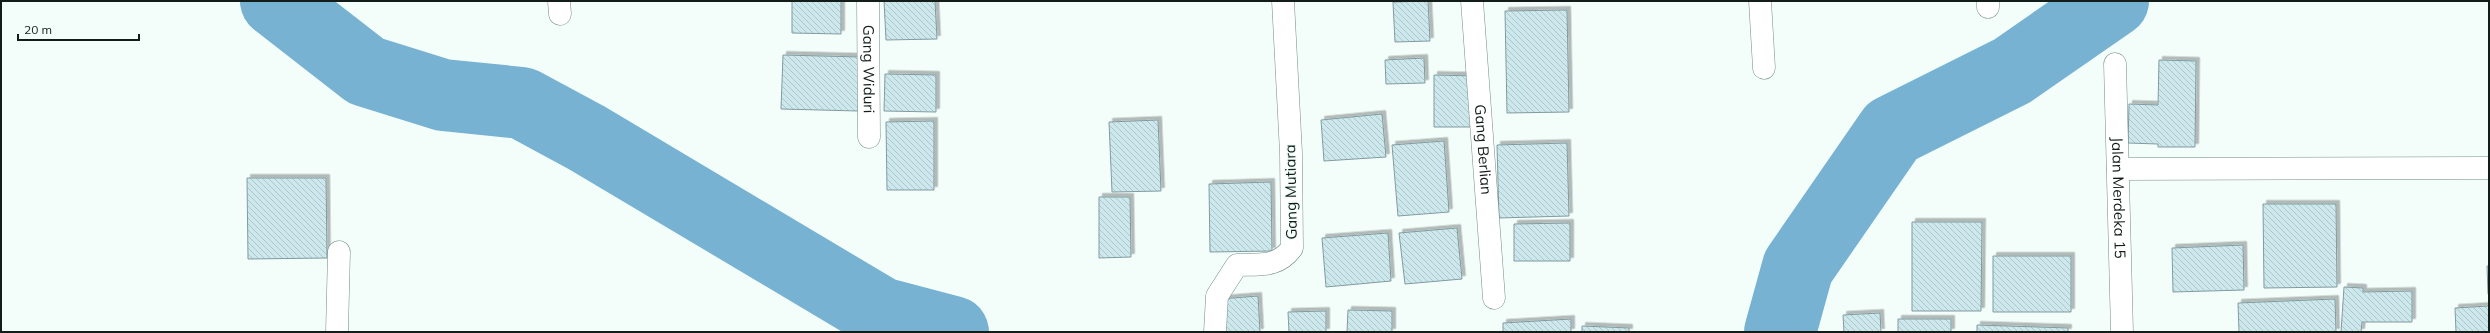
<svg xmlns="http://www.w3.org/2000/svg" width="2490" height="333" font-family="Mulish,sans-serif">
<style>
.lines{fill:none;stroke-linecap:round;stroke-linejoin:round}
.river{stroke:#77b2d2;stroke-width:72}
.building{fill:url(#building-back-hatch);stroke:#819b9f;filter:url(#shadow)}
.minor-casing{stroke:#738c86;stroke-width:23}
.minor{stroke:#fff;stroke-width:22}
.labels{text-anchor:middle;stroke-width:3;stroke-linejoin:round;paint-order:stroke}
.street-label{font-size:15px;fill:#121c19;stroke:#f3fefb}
</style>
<defs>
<pattern id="building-back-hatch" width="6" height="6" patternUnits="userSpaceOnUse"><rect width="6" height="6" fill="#cce8ec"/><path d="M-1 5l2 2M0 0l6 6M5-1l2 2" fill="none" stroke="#aec6ca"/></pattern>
<filter id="shadow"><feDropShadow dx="3.5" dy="-3.5" stdDeviation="0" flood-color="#0004"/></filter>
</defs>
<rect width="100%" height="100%" fill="#f3fefb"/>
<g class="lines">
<path class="river" d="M 276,1 L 366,71 L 443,95 L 522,103 L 587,138 L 881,313 L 953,332
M 1780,332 L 1798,267 L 1892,131 L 2012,71 L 2113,1"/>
</g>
<path class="building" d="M 792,1 L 841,1 L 841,34 L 792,33 Z
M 884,1 L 935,1 L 937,39 L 886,40 Z
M 1428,1 L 1430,41 L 1395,42 L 1393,2 Z
M 1567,10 L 1569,112 L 1507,113 L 1505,11 Z
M 783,55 L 860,57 L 858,111 L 781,109 Z
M 1424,58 L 1425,83 L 1386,84 L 1385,60 Z
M 2159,60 L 2196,61 L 2195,147 L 2158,147 L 2158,144 L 2128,143 L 2129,104 L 2158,105 Z
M 885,74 L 936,75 L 936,112 L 884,111 Z
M 1434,75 L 1475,76 L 1475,127 L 1434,127 Z
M 1382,114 L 1386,157 L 1324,161 L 1321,120 Z
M 1158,120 L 1161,191 L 1112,192 L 1109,122 Z
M 934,121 L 934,190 L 887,190 L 886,122 Z
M 1444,141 L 1449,212 L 1398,216 L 1392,145 Z
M 1567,143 L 1569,216 L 1499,218 L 1497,145 Z
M 247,178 L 326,178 L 327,258 L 248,259 Z
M 1271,182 L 1272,251 L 1210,252 L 1209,184 Z
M 1099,197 L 1130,197 L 1131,257 L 1099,258 Z
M 2263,204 L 2336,204 L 2337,287 L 2264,288 Z
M 1912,222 L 1982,222 L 1981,311 L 1912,311 Z
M 1570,223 L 1570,261 L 1514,261 L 1514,224 Z
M 1457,228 L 1462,279 L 1405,284 L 1399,233 Z
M 1388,233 L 1391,281 L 1326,287 L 1322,238 Z
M 2243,245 L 2244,290 L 2173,292 L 2172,248 Z
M 1993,256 L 2071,256 L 2071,312 L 1993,312 Z
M 2487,266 L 2489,266 L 2489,294 L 2488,294 Z
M 2344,287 L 2363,288 L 2363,292 L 2412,291 L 2412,322 L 2362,322 L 2361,332 L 2341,332 Z
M 1258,296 L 1260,332 L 1223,332 L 1220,299 Z
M 2335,299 L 2336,332 L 2239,332 L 2238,303 Z
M 2489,306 L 2489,332 L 2456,332 L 2455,308 Z
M 1348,310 L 1392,311 L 1392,332 L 1347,332 Z
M 1326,311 L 1326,332 L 1289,332 L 1288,312 Z
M 1880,313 L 1881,332 L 1844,332 L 1843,315 Z
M 1571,319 L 1571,332 L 1503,332 L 1503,323 Z
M 1898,319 L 1951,319 L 1951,332 L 1898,332 Z
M 1977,325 L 2068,328 L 2068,332 L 1977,332 Z
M 1582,326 L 1629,328 L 1629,332 L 1582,332 Z"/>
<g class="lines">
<defs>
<g id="minor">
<path d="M 559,1 L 560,14"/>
<path id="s1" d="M 868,1 L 869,137"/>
<path id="s2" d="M 1472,1 L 1494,298"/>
<path d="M 1760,1 L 1764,68"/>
<path d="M 1988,7 L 1988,1"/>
<path id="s3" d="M 2115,64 L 2122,332"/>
<path d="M 2118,169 L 2489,168"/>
<path d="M 337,332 L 339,252"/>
<path d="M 1215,332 L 1217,296 L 1237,265 C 1260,264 1277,268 1292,248 L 1291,153 L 1283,1"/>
</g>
</defs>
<use href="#minor" class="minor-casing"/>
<use href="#minor" class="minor"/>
</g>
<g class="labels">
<g class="street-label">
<text dy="5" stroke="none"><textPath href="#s1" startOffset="68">Gang Widuri</textPath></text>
<text dy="5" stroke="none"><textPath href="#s2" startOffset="149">Gang Berlian</textPath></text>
<text transform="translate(1291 192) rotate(-91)" y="5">Gang Mutiara</text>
<text dy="5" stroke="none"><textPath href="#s3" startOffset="134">Jalan Merdeka 15</textPath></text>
</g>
</g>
<rect width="2490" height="333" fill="none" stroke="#121c19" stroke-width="4"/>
<path d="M18 34v6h121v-6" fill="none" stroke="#121c19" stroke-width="2"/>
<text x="24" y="34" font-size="12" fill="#121c19" stroke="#f3fefb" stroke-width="3" paint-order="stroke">20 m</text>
</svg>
